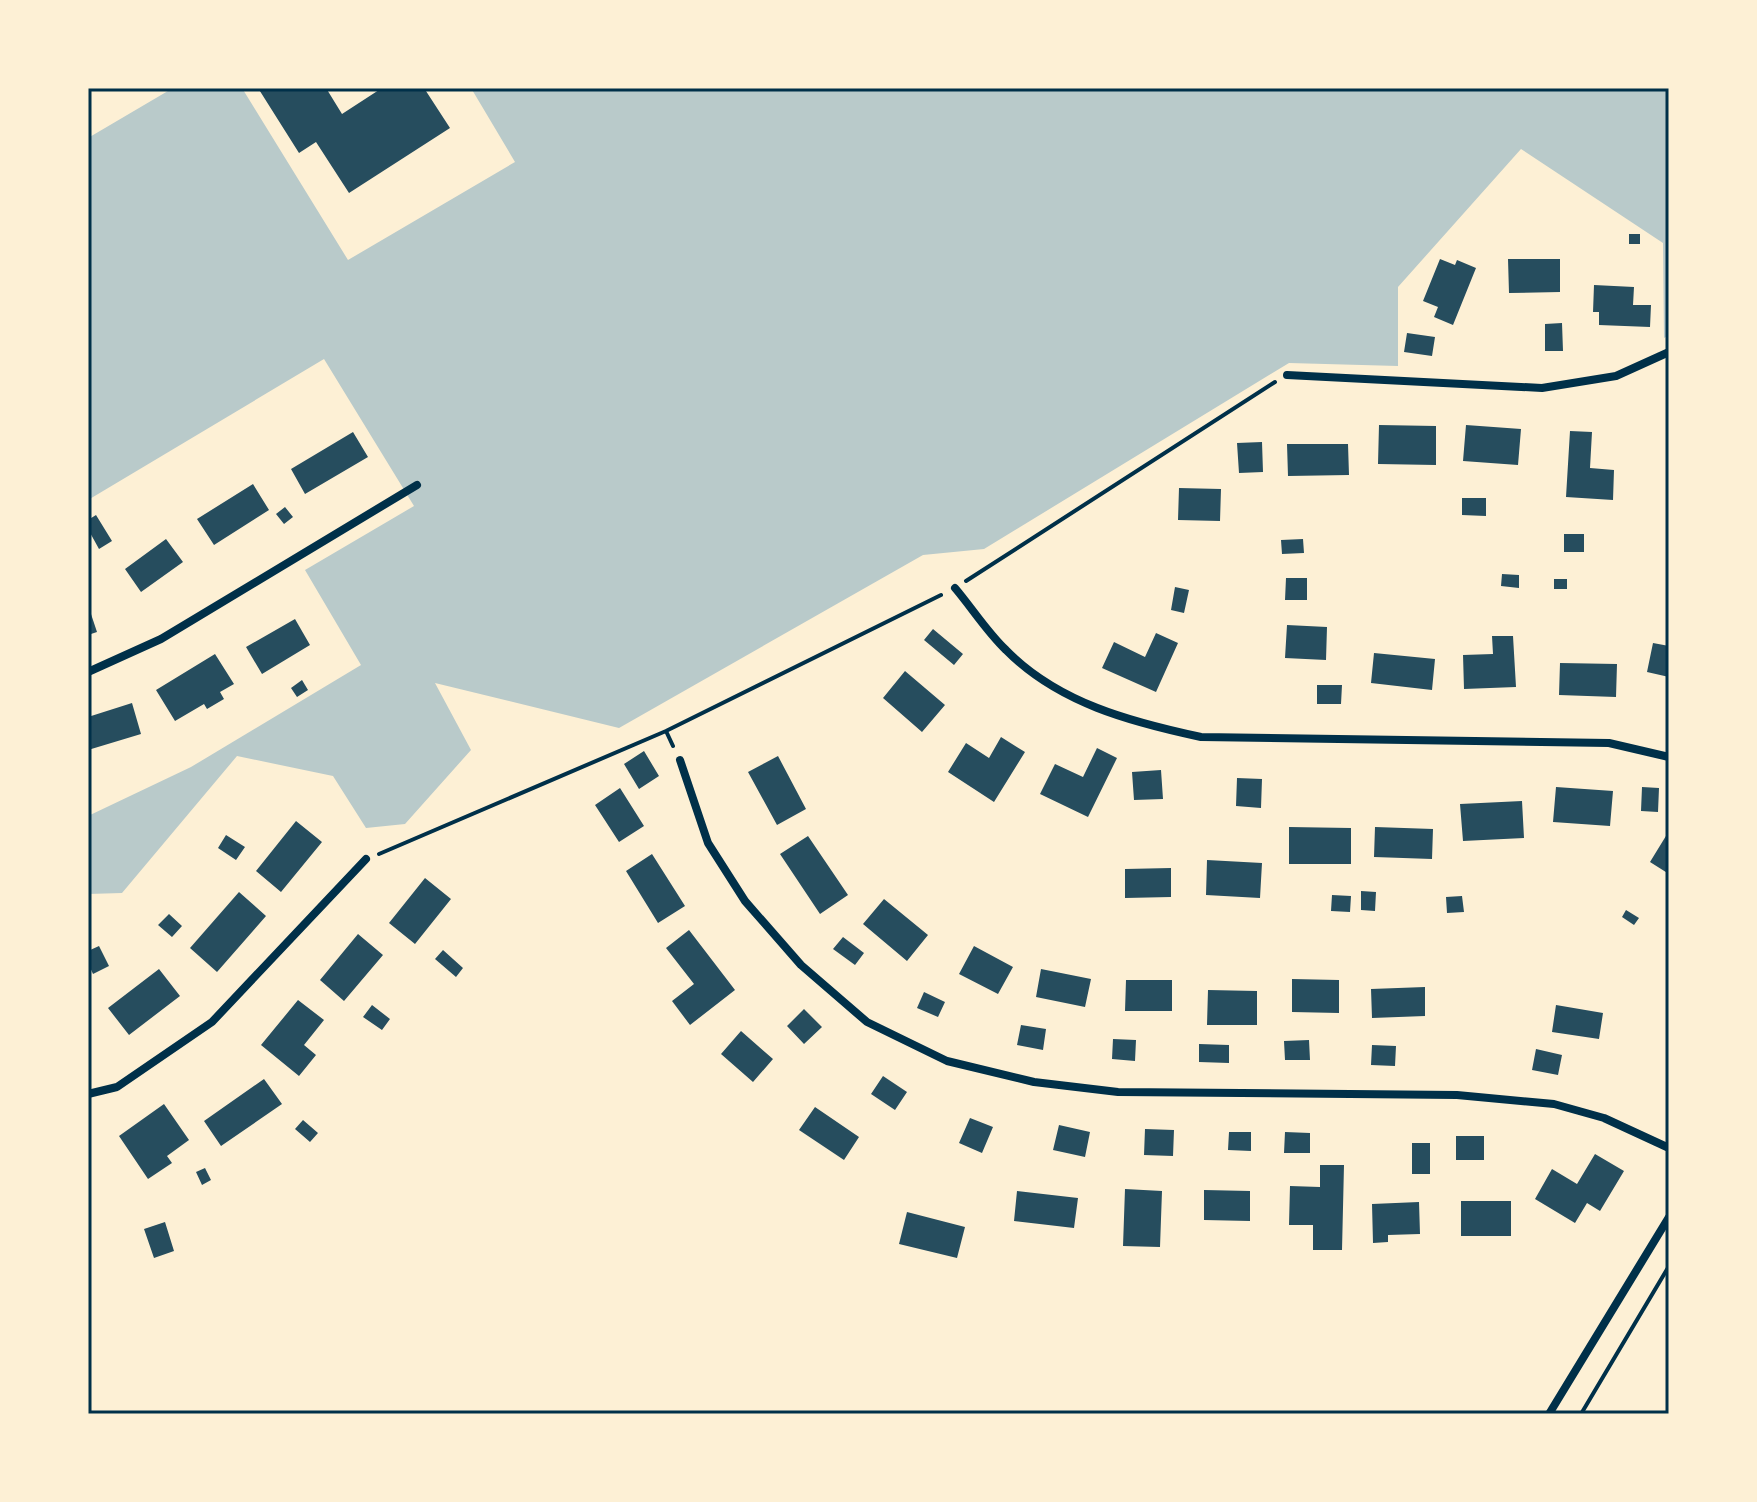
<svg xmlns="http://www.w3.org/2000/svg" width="1757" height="1502" font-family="'DM Sans',sans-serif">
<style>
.green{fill:#b9caca}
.building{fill:#264d5e}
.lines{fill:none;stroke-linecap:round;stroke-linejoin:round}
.path{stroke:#003049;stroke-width:4}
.minor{stroke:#003049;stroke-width:8}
.neatline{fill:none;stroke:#003049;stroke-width:3}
</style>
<rect width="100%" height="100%" fill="#fdf0d5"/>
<path class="green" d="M 173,88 L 242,88 L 348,260 L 515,162 L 471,88 L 1669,88 L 1669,335 L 1664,338 L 1663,243 L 1521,149 L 1398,287 L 1398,366 L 1289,363 L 984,549 L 923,555 L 619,728 L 435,683 L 471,750 L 405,824 L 366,828 L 333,776 L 237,756 L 122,893 L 88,894 L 88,816 L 191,767 L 361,665 L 305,570 L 414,506 L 324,359 L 88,500 L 88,138 Z"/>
<path class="building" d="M 258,88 L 326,88 L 342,114 L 382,88 L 424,88 L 450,128 L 349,193 L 316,142 L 299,153 Z
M 1629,234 L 1640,234 L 1640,244 L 1629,244 Z
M 1440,259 L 1455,265 L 1457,260 L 1476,268 L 1453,325 L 1434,317 L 1438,307 L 1423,301 Z
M 1508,259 L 1560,259 L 1560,292 L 1509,293 Z
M 1594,285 L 1634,287 L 1633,305 L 1651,305 L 1650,327 L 1599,325 L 1599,312 L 1593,312 Z
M 1562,323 L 1563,351 L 1545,351 L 1545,324 Z
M 1407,333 L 1435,337 L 1432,356 L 1404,352 Z
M 1379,425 L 1436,426 L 1436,465 L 1378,464 Z
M 1466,425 L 1521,429 L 1518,465 L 1463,461 Z
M 1570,431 L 1592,432 L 1590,468 L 1614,470 L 1613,500 L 1566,497 Z
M 353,432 L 368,457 L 305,494 L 291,469 Z
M 1262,442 L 1263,472 L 1239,473 L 1237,443 Z
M 1287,444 L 1348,444 L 1349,475 L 1288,476 Z
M 253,484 L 269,510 L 214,545 L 197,519 Z
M 1179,488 L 1221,489 L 1220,521 L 1178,520 Z
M 1462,498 L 1486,498 L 1486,516 L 1462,515 Z
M 285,507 L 293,517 L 284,524 L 276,514 Z
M 96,515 L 112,541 L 99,549 L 88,529 L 88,520 Z
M 1564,534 L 1584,534 L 1584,552 L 1564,552 Z
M 166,539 L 183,562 L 141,592 L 125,569 Z
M 1303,539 L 1304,553 L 1282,554 L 1281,540 Z
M 1502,574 L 1519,575 L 1519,588 L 1501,586 Z
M 1286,578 L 1307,578 L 1307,600 L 1285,600 Z
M 1554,579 L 1567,579 L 1567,589 L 1554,589 Z
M 1175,587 L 1189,590 L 1184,613 L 1171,610 Z
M 88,605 L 97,632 L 88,635 Z
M 295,619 L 310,645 L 262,674 L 246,647 Z
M 1287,625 L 1327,627 L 1326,660 L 1285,658 Z
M 933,629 L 963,654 L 954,665 L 924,640 Z
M 1156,633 L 1178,643 L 1156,692 L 1102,668 L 1114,642 L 1145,657 Z
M 1492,636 L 1513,636 L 1516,687 L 1464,689 L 1463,655 L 1493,654 Z
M 1653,643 L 1669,646 L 1669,677 L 1647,672 Z
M 1374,653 L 1435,659 L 1432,690 L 1371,683 Z
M 215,654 L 234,684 L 220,692 L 224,699 L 207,709 L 204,704 L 175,721 L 156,690 Z
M 1560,663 L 1617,664 L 1616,697 L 1559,695 Z
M 905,671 L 945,705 L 922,732 L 883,698 Z
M 302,680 L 308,690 L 297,697 L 291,688 Z
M 1317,685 L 1342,685 L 1341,704 L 1317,704 Z
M 132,703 L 141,734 L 88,750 L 88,717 Z
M 1001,737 L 1025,752 L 994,802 L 948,772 L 966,743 L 989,758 Z
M 1097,748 L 1117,758 L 1088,817 L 1040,794 L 1055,764 L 1083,777 Z
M 644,751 L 659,776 L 639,789 L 624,764 Z
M 778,756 L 806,809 L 777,825 L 748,772 Z
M 1161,770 L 1163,799 L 1134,800 L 1132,772 Z
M 1237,778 L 1262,779 L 1261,808 L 1236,806 Z
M 1556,787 L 1613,791 L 1610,826 L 1553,822 Z
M 1642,787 L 1659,788 L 1658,812 L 1641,811 Z
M 620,788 L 644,826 L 619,842 L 595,805 Z
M 1522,801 L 1524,838 L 1463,841 L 1460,804 Z
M 296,821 L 322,842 L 281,892 L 256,871 Z
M 1289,827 L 1351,828 L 1351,864 L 1289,864 Z
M 1375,827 L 1433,829 L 1432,859 L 1374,857 Z
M 1669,831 L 1669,874 L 1650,862 Z
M 226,835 L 245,847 L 236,860 L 218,848 Z
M 808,836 L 848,895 L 820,914 L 780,854 Z
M 652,854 L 685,906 L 658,923 L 626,871 Z
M 1207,860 L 1262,863 L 1260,898 L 1206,895 Z
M 1171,868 L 1171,897 L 1125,898 L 1125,869 Z
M 425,878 L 451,899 L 415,944 L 389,923 Z
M 1361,891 L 1376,892 L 1375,911 L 1361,910 Z
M 239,892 L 266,916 L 217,972 L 190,948 Z
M 1332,895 L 1351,896 L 1350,912 L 1331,911 Z
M 1462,896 L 1464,912 L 1447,913 L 1446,897 Z
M 884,899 L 928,935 L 907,961 L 863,924 Z
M 1626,910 L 1639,918 L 1634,925 L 1622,917 Z
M 169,914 L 182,926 L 172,937 L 158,925 Z
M 689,930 L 735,990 L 690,1025 L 672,1001 L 694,984 L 666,948 Z
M 358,934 L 383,955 L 344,1001 L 320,980 Z
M 843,937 L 864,953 L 855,965 L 833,949 Z
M 99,946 L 109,966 L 93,974 L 88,963 L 88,951 Z
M 974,946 L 1013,967 L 998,994 L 959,974 Z
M 443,950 L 463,968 L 456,977 L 435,959 Z
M 159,969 L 180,996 L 129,1035 L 108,1008 Z
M 1041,969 L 1091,979 L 1085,1007 L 1036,997 Z
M 1292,979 L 1339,980 L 1339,1013 L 1292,1012 Z
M 1126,980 L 1172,980 L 1172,1011 L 1125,1011 Z
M 1425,987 L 1425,1016 L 1372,1018 L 1371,989 Z
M 1208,990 L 1257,991 L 1257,1025 L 1207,1025 Z
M 924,992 L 945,1002 L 938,1017 L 917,1008 Z
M 298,1000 L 324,1020 L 304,1045 L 316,1055 L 299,1076 L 261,1045 Z
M 372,1005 L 390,1019 L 382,1030 L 363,1017 Z
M 1556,1005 L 1603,1013 L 1599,1039 L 1552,1032 Z
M 804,1009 L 822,1027 L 804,1044 L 787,1026 Z
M 1021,1025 L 1046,1029 L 1043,1050 L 1017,1045 Z
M 741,1031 L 773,1059 L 753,1082 L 721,1054 Z
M 1113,1039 L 1136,1040 L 1135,1061 L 1112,1059 Z
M 1309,1040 L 1310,1060 L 1285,1060 L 1284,1041 Z
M 1199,1044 L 1229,1045 L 1229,1063 L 1199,1062 Z
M 1372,1045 L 1396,1046 L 1395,1066 L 1371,1065 Z
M 1536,1049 L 1562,1055 L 1558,1075 L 1532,1070 Z
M 883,1076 L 907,1092 L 895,1110 L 871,1094 Z
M 264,1079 L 282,1104 L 221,1146 L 204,1121 Z
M 164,1104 L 189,1140 L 167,1156 L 172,1163 L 148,1179 L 119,1136 Z
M 815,1107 L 859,1137 L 844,1160 L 799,1130 Z
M 970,1118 L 993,1127 L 982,1153 L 959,1143 Z
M 303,1120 L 318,1133 L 310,1142 L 295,1129 Z
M 1059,1125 L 1090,1132 L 1085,1157 L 1053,1150 Z
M 1145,1129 L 1174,1130 L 1173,1156 L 1144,1155 Z
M 1229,1132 L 1251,1132 L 1251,1151 L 1228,1150 Z
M 1285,1132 L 1310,1133 L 1310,1153 L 1284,1153 Z
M 1456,1136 L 1484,1136 L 1484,1160 L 1456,1160 Z
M 1412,1143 L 1430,1143 L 1430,1174 L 1412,1174 Z
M 1595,1154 L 1624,1171 L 1600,1211 L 1587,1203 L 1575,1223 L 1535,1199 L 1552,1169 L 1577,1184 Z
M 1320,1165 L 1344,1165 L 1342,1250 L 1313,1250 L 1313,1225 L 1289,1225 L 1290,1186 L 1320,1187 Z
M 205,1168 L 211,1180 L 202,1185 L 196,1172 Z
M 1125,1189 L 1162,1191 L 1160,1247 L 1123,1246 Z
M 1204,1190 L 1250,1191 L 1250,1221 L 1204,1220 Z
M 1017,1191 L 1078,1198 L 1074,1228 L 1014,1221 Z
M 1461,1201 L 1511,1201 L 1511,1236 L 1461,1236 Z
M 1419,1202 L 1420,1234 L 1388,1235 L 1388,1242 L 1373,1243 L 1372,1204 Z
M 907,1212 L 965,1227 L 957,1258 L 899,1244 Z
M 165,1222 L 174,1251 L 154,1258 L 144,1229 Z"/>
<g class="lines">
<path class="path" d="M 966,581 L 1275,382
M 666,731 L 673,746
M 379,854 L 666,731 L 941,595
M 1581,1414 L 1669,1266"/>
<path class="minor" d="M 1287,375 L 1542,388 L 1616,376 L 1669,352
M 955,588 C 972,608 987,632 1006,650 C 1058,703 1131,722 1201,737 L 1609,743 L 1669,757
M 88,672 L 161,639 L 417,485
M 680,760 L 708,843 L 745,901 L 801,965 L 867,1022 L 947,1061 L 1034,1082 L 1118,1092 L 1457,1095 L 1554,1104 L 1604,1118 L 1669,1148
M 88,1094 L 117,1087 L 212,1022 L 366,859
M 1549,1414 L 1669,1217"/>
</g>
<rect width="1757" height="1502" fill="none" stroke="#fdf0d5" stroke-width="180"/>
<rect x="90" y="90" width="1577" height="1322" class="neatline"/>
</svg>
